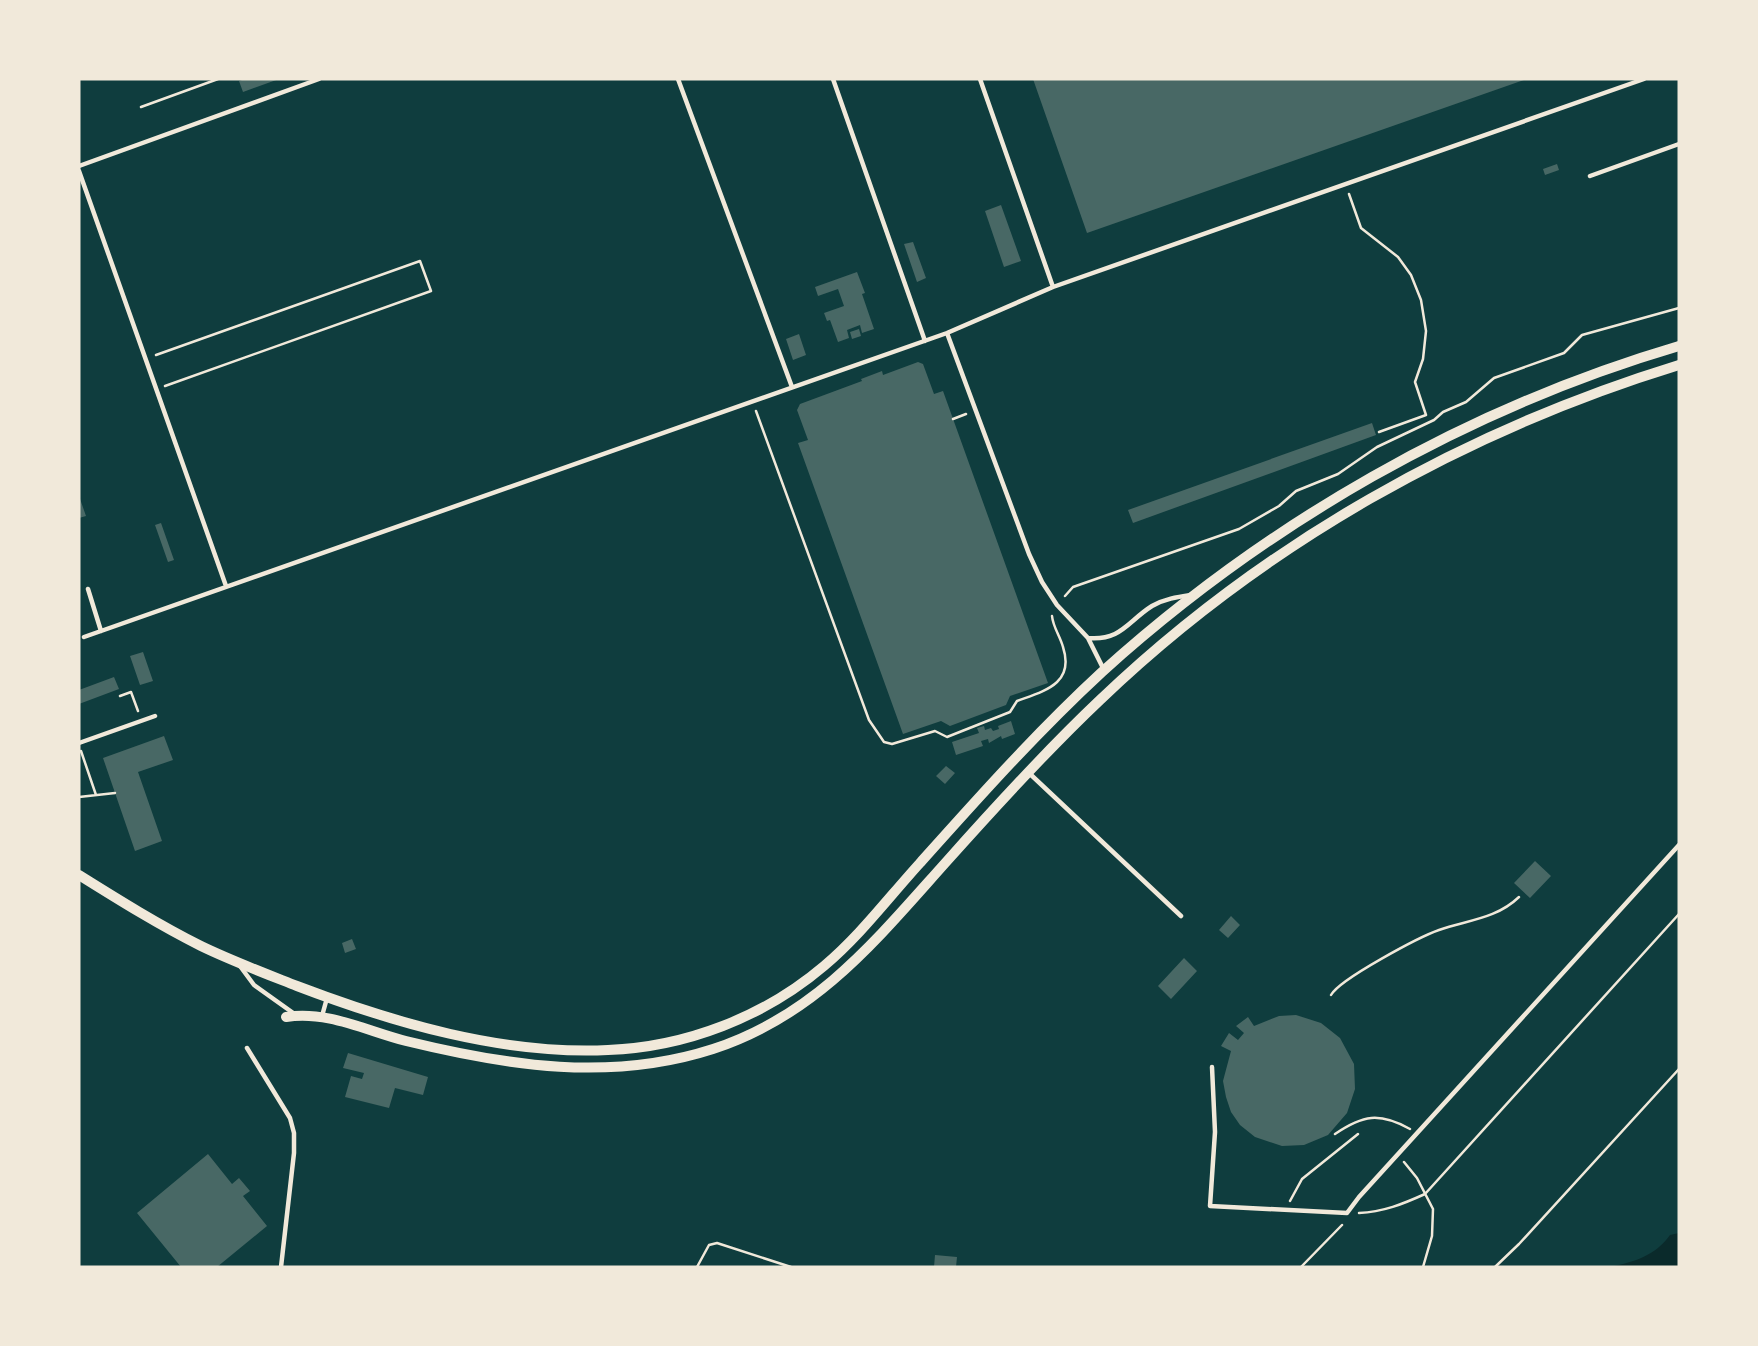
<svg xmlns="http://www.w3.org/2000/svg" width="1758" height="1346" font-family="'Zilla Slab',serif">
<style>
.water{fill:#0a2a2b}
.building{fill:#486865}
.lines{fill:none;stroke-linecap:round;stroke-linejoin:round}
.path{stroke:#f1e9da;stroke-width:2.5}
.service{stroke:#f1e9da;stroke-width:4.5}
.tertiary{stroke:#f1e9da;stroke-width:10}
</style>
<rect width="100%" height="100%" fill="#0f3d3e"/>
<path class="water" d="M 1679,1233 L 1679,1267 L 1610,1267 C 1634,1262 1655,1256 1670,1235 Z"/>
<path class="building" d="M 245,79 L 279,79 L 243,92 L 239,81 Z
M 1033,79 L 1527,79 L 1087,233 Z
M 1557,164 L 1559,170 L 1545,175 L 1543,169 Z
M 1001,205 L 1021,261 L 1004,267 L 985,211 Z
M 913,242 L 926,278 L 917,282 L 904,244 Z
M 857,272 L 865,293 L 862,294 L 874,329 L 862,333 L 860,325 L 847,330 L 849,338 L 838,342 L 830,320 L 827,321 L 824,313 L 844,306 L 838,289 L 818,296 L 815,287 Z
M 859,329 L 861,336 L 852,339 L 850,332 Z
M 799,334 L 806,355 L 793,360 L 786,339 Z
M 918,362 L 923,364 L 934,394 L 943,391 L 1048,683 L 1010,696 L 1006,705 L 950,726 L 941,721 L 903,734 L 798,443 L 808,440 L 797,410 L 800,404 L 862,381 L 861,379 L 882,371 L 883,375 Z
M 1372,423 L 1376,435 L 1133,523 L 1128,510 Z
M 79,496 L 86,516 L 79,518 Z
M 161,523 L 174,560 L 168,562 L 155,525 Z
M 143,652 L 153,681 L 140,685 L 130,656 Z
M 114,677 L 119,689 L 79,704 L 79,690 Z
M 1011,721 L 1015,734 L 1002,739 L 1001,736 L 989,743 L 988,739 L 981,741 L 983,746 L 956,755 L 952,742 L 979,733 L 977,728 L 984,726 L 985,730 L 991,728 L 993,731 L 999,729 L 998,726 Z
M 164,736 L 173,760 L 138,772 L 162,841 L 135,851 L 103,758 Z
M 946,766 L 955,773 L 945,784 L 936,776 Z
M 1535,861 L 1551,876 L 1530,898 L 1514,883 Z
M 1231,916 L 1240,925 L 1228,938 L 1219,930 Z
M 352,939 L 356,949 L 345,953 L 342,943 Z
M 1184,958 L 1197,971 L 1171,999 L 1158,986 Z
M 1296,1015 L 1321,1023 L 1340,1038 L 1354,1064 L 1355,1089 L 1347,1113 L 1328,1135 L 1304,1145 L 1282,1146 L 1255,1137 L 1240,1125 L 1231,1112 L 1226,1097 L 1223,1081 L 1231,1051 L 1221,1046 L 1229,1033 L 1238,1040 L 1244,1033 L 1236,1026 L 1248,1017 L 1254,1026 L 1279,1016 Z
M 348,1053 L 428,1077 L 423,1095 L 395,1088 L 389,1108 L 345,1097 L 351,1076 L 362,1079 L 364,1073 L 343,1068 Z
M 208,1154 L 232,1184 L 239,1178 L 250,1191 L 243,1196 L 267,1226 L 217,1267 L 181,1267 L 137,1213 Z
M 935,1255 L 957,1257 L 956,1267 L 934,1267 Z"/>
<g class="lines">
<path class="path" d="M 141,107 L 218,79
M 1349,194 L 1361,228 L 1398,257 L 1411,275 L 1421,300 L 1426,331 L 1423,359 L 1415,382 L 1426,415 L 1379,432
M 156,355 L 420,261 L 431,291 L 165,386
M 756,411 L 869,720 L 884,742 L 892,744 L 935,731 L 947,737 L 1010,712 L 1017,701 C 1044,691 1075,684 1063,647 C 1060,636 1053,627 1052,616
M 953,419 L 966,414
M 1065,596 L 1073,587 L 1239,529 L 1279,506 L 1296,491 L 1338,474 L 1377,447 L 1434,420 L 1443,412 L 1466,402 L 1494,378 L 1564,353 L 1582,335 L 1679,308
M 120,696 L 131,692 L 138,711
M 81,751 L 96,795
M 79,797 L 115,793
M 1331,995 C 1340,979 1419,937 1439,930 C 1468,920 1496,919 1519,897
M 1335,1134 C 1363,1115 1379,1112 1410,1129
M 1404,1162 L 1417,1178 L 1433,1209 L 1432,1236 L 1423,1267
M 1290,1201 L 1302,1179 L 1358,1134
M 1359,1213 C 1383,1212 1403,1204 1425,1194 L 1679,914
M 697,1267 L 709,1245 L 717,1243 L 791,1267
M 1301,1267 L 1342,1225
M 1495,1267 L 1519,1244 L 1679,1069"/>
<path class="service" d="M 678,79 L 792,387
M 833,79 L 925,341
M 980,79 L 1053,287
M 79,166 L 319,79
M 79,171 L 226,586
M 1590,176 L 1679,144
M 947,333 L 1029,554 L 1042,582 L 1057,605 L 1088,638 L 1104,670
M 88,589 L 101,631
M 84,637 L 947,333 L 1053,287 L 1644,79
M 1088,638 C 1121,641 1128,621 1152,606 C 1164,599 1177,597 1191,595
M 79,743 L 155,716
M 1029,773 L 1181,916
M 240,966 L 254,985 L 296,1015
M 322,1016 L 327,998
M 247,1048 L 290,1118 L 294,1133 L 294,1153 L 281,1267
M 1212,1067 L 1215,1132 L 1210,1206 L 1347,1213 L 1359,1197 L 1679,845"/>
<path class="tertiary" d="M 79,875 C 119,900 159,925 201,946 C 232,961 264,973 297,986 C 394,1023 503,1055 608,1050 C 686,1047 764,1017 824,966 C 859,937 889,897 920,863 C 979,797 1037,732 1102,672 C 1267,523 1465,409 1679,346
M 286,1017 C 326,1010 367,1031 406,1041 C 508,1066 611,1082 713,1049 C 817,1015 877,939 947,861 C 996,806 1046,751 1100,700 C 1263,544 1464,431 1679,365"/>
</g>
<rect width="1758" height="1346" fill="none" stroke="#f1e9da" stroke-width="161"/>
</svg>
